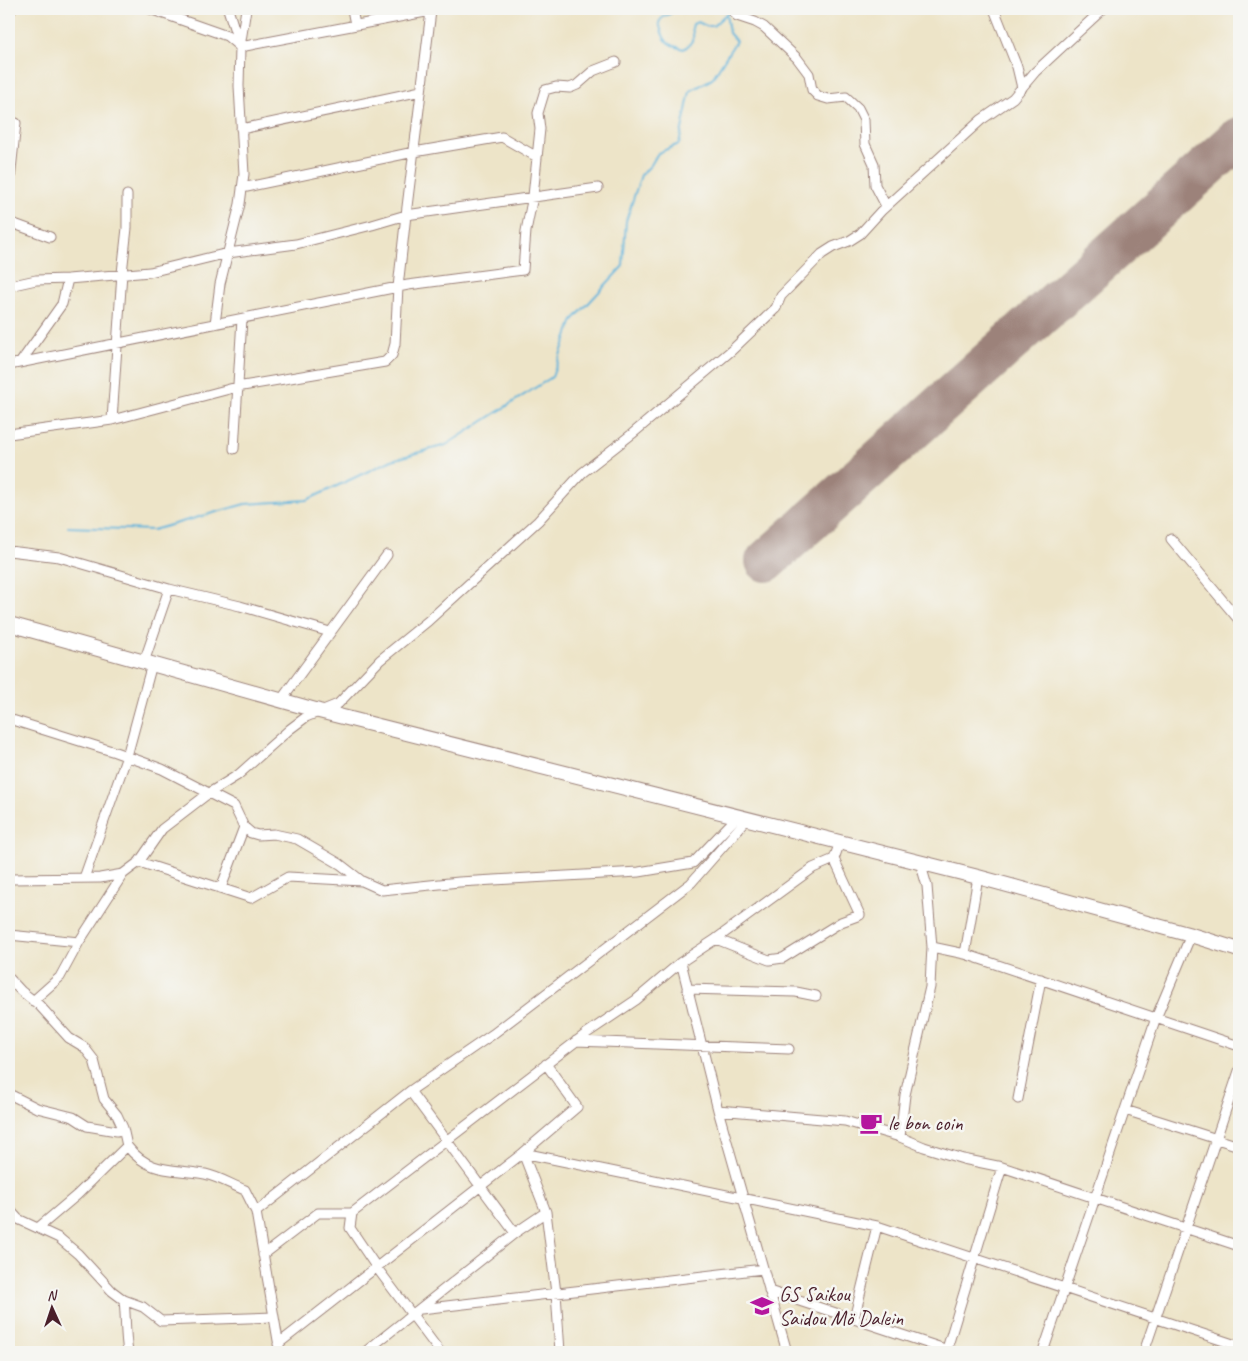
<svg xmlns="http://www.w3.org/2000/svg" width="1248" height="1361" font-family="Caveat,sans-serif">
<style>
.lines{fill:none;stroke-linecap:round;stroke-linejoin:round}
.stream{stroke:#5eb3db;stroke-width:2}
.runway{stroke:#9c827a;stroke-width:42}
.minor-casing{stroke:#9c827a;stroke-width:11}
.highway-casing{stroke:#9c827a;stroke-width:16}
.minor{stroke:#fff;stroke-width:9}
.highway{stroke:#fff;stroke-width:14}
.labels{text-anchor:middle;stroke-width:5;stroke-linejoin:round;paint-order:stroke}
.poi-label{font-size:21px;fill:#4a1f2b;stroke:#f6f6f2;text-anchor:start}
</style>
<rect width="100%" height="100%" fill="#f6f6f2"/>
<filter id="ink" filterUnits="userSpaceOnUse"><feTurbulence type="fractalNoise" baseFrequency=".02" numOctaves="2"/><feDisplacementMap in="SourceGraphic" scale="10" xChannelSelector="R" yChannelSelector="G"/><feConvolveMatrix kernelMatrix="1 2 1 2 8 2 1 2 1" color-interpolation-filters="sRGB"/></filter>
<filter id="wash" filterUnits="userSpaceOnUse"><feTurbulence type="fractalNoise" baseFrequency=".0096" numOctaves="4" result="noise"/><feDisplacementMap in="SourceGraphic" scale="20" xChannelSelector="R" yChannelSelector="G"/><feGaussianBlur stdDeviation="1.12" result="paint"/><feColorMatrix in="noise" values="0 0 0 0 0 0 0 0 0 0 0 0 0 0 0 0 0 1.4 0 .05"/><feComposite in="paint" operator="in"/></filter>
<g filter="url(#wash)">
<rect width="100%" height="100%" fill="#ede4c8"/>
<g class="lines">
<path class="stream" d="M 679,9 L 663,17 L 659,22 C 663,40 666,45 684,49 C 693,42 695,38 692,28 L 693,24 L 698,22 L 706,26 L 713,26 L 726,14 L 730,12
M 68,527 L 153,530 L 245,504 L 307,500 L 392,460 L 446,445 L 552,377 L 573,320 L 623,266 L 626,221 L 641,175 L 651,165 L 658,153 L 679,144 L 690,91 L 712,79 L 736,41 L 729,33 L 726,14"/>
<path class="runway" d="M 766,561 L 1239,138"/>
</g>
</g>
<g filter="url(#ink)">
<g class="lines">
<defs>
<path id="minor" d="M 150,9 L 227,36 L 240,47
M 228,9 L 239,44
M 352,9 L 355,25
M 731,9 L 737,16 L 755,22 L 764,27 L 797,58 L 809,74 L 812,90 L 818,96 L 828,99 L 846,97 L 858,108 L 864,120 L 865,144 L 874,164 L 875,185 L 886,206
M 994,9 L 1017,67 L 1022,88
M 9,13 L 12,9
M 241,129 L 421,91
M 242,188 L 414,152 L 502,137 L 537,157
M 9,189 L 16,123
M 9,222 L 50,237
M 9,286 L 36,280 L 68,279
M 215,324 L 220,284 L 240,204 L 244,174 L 239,86 L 240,47 L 246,9
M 20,363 L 62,304 L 68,279 L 150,272 L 228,253 L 296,244 L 372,225 L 406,215 L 598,188
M 9,365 L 408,285 L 523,270 L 526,231 L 533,196 L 540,129 L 538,113 L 545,90 L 556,87 L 570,88 L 577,85 L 593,71 L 616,62
M 112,420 L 122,273 L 127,228 L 127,195
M 9,434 L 112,420 L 237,387 L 385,362 L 392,355 L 395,344 L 398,287 L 406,215 L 431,11 L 240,47
M 234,449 L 242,319
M 1171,539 L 1239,620
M 9,551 L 59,557 L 169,589 L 240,606 L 330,632
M 144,662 L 169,589
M 281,700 L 387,555
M 9,719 L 115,752 L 162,769 L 234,806 L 244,827 L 251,833 L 258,835 L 274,834 L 297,839 L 340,864 L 362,881 L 382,890 L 459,882 L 639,872 L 693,863 L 738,816
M 139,862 L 251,898 L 288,877 L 362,881
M 978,877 L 965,954 L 1239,1046
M 84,878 L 127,756 L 152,664
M 9,879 L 100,878 L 123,874 L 139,862 L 162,829 L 209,793 L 238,775 L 290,729 L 306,717 L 338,704 L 380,660 L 428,621 L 538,521 L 582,473 L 632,434 L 732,350 L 776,308 L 781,296 L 822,254 L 833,247 L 849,241 L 860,234 L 881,211 L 981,120 L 1013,98 L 1035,72 L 1103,9
M 221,888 L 244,827
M 9,935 L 79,942
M 716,939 L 769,960 L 783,958 L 841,922 L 860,915 L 834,859
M 932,947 L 965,954
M 681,962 L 718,1110 L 787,1352
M 9,978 L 21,991 L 39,1005 L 69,1038 L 84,1047 L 94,1060 L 104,1099 L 117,1115 L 123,1128 L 127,1146 L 77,1195 L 38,1228
M 687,989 L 796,992 L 816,996
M 33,1001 L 60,977 L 79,942 L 123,874
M 576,1041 L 789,1049
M 410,1091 L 515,1233
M 9,1094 L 37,1108 L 73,1117 L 87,1126 L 117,1131 L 123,1128
M 1018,1099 L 1041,979
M 718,1110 L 845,1121 L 900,1137 L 924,1147 L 963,1159 L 1002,1167 L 1239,1246
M 1125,1110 L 1239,1146
M 900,1137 L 905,1095 L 930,987 L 931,965 L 932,947 L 927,886 L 920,862
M 127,1146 C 150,1175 173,1168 205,1174 C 219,1177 232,1185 245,1190 L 256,1212 L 280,1352
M 523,1153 L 877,1226 L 1239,1346
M 523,1153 L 546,1212 L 556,1293 L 560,1352
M 9,1209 L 18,1219 L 59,1238 L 78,1254 L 112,1291 L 124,1300 L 143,1307 L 161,1321 L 273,1317
M 256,1212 L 410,1091 L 493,1034 L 691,883 L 747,819
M 352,1213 L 350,1228 L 377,1268 L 440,1352
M 263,1255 L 318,1213 L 352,1213 L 587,1033 L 636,1000 L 681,962 L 716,939 L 813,868 L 834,859 L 840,842
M 769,1291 L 954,1352
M 124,1300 C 126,1318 125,1335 128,1352
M 421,1309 L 763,1269
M 854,1319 L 877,1226
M 278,1344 L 523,1153 L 577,1107 L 546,1064
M 365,1352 L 515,1233 L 546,1212
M 946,1352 L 1002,1167
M 1043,1352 L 1156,1018 L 1191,935
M 1144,1352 L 1239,1071"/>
<path id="highway" d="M 9,624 L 319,711 L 978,877 L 1191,935 L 1239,950"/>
</defs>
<use href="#minor" class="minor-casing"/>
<use href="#highway" class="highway-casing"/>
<use href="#minor" class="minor"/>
<use href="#highway" class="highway"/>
</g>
</g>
<defs>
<symbol id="cafe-bare" viewBox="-9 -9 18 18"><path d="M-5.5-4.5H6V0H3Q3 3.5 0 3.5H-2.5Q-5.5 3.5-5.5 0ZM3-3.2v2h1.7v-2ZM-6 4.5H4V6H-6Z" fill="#b5179e" stroke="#f6f6f2" stroke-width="2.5" paint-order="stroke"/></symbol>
<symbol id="school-bare" viewBox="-9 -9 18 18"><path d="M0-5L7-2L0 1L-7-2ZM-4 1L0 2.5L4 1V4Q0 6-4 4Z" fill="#b5179e" stroke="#f6f6f2" stroke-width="2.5" paint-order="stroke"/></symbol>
</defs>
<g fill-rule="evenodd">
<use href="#cafe-bare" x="855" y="1107" width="32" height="32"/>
<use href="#school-bare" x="746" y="1290" width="32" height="32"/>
</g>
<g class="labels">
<g class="poi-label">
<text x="888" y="1130">le bon coin</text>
<text x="779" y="1301">GS Saikou<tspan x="779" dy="24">Saidou Mö Dalein</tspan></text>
</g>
</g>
<rect width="1248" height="1361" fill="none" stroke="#f6f6f2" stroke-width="30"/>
<g transform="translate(52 1308) rotate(357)" stroke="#f6f6f2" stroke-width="4" paint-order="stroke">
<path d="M0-4L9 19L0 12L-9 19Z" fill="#4a1f2b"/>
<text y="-8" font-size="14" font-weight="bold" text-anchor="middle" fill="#4a1f2b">N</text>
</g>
</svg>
